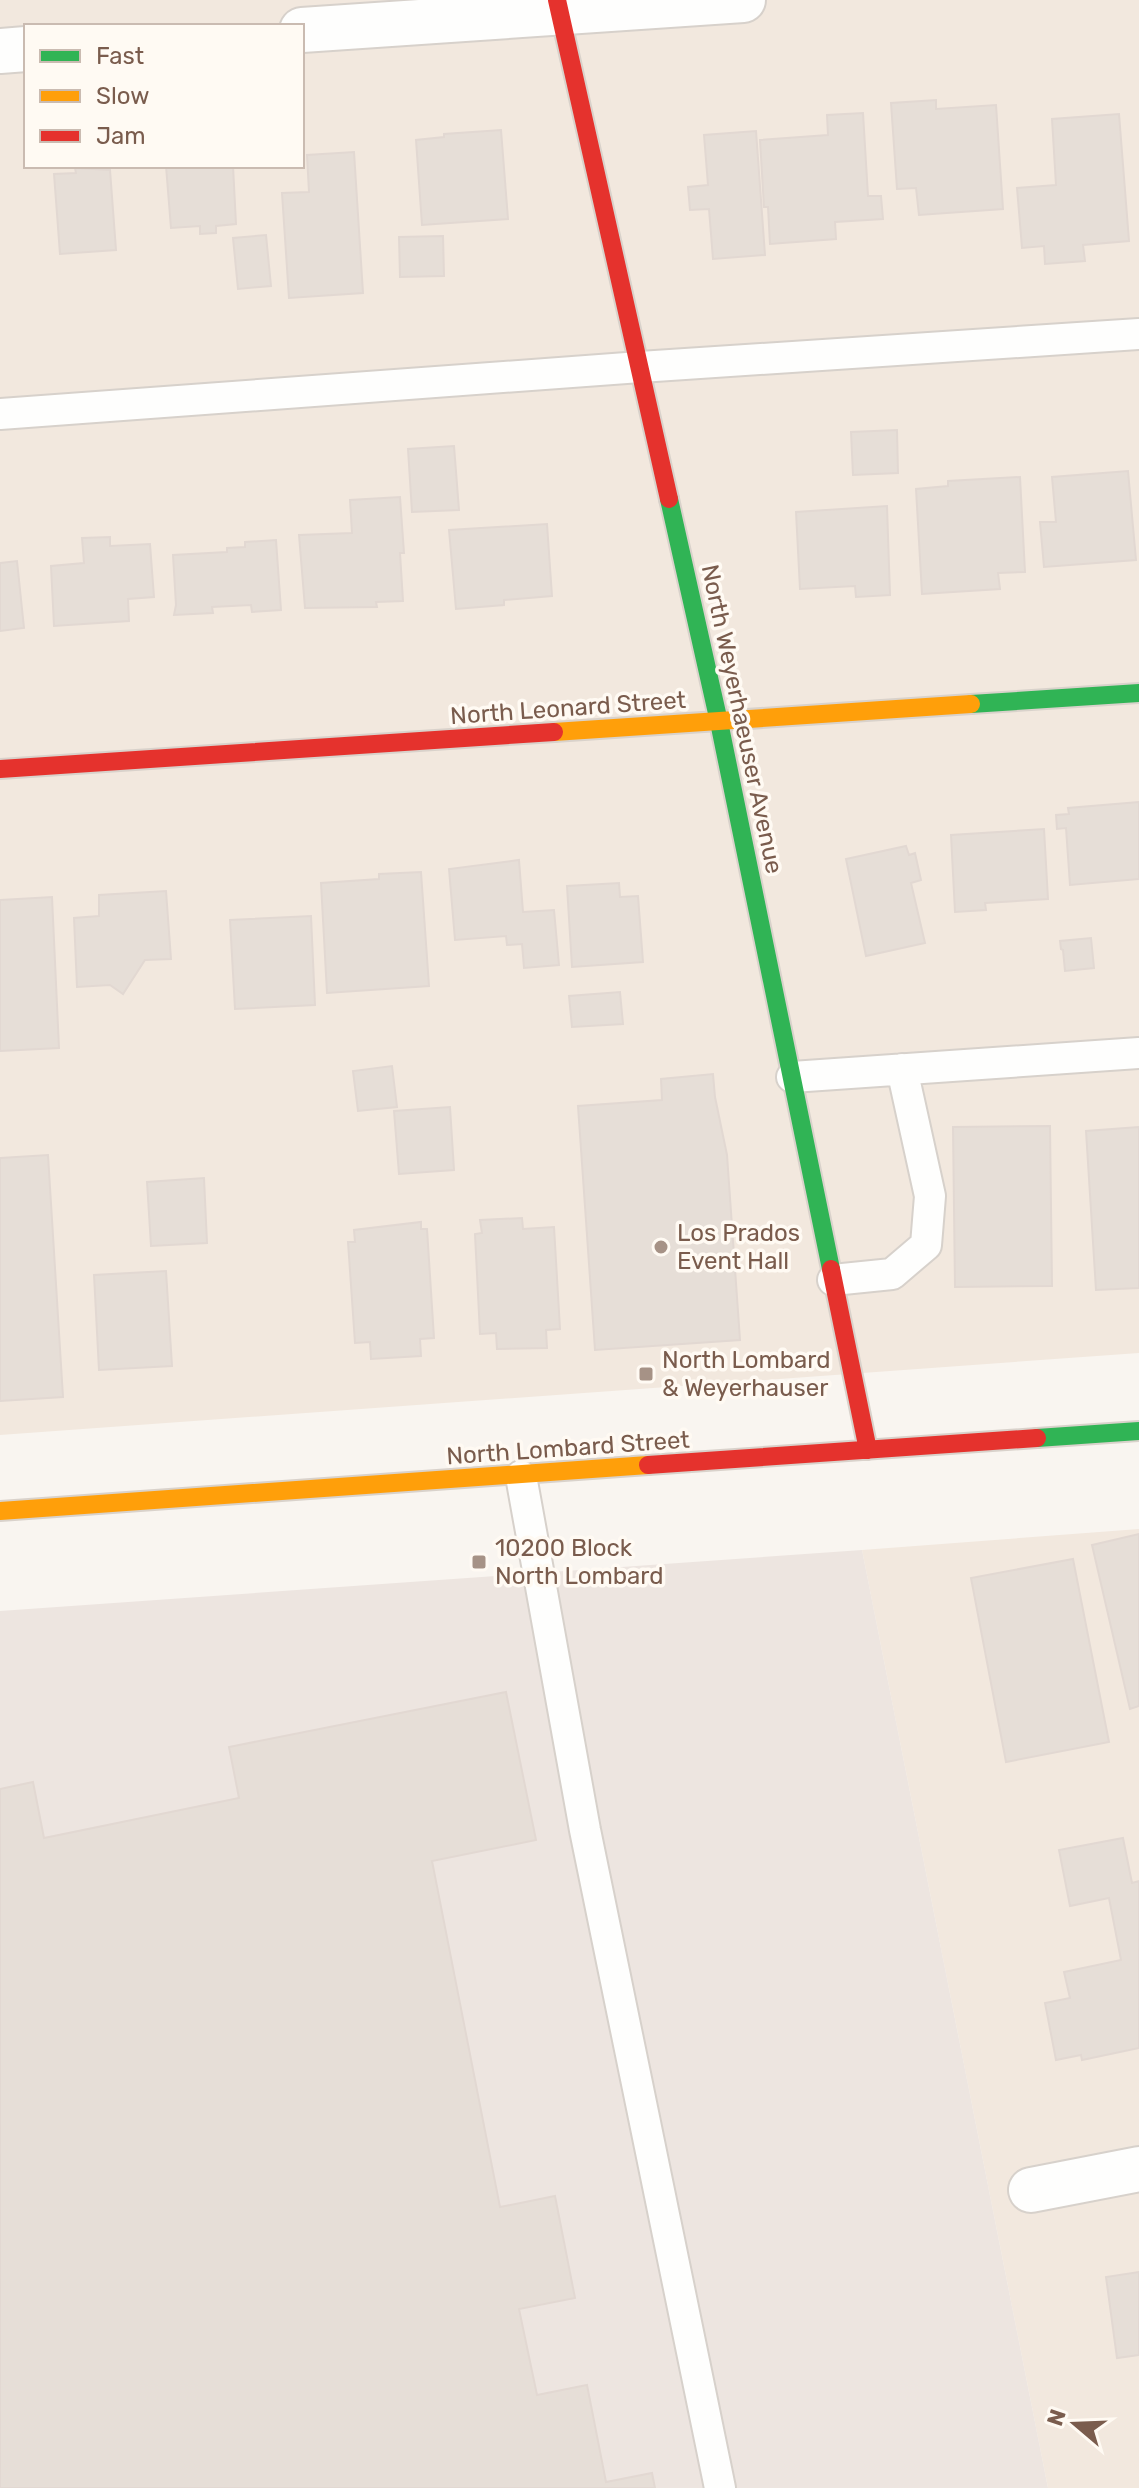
<svg xmlns="http://www.w3.org/2000/svg" width="1139" height="2488" font-family="Rubik,sans-serif">
<style>
.residential{fill:#f2e8de;fill-rule:evenodd}
.industrial{fill:#ede5e0}
.building{fill:#e6ded7;stroke:#e2d8d2;stroke-width:2}
.lines{fill:none;stroke-linecap:round;stroke-linejoin:round}
.lane-casing{stroke:#d7d1cb;stroke-width:34}
.street-casing{stroke:#d7d1cb;stroke-width:48}
.fast-casing{stroke:#d9d2cb;stroke-width:22}
.slow-casing{stroke:#d9d2cb;stroke-width:22}
.jam-casing{stroke:#d9d2cb;stroke-width:22}
.lane{stroke:#fefefd;stroke-width:30}
.street{stroke:#fefefd;stroke-width:44}
.fast{stroke:#30b455;stroke-width:18}
.slow{stroke:#ff9f0a;stroke-width:18}
.jam{stroke:#e5322d;stroke-width:18}
.poi-dot{fill:#a69286;stroke:#fffaf3;stroke-width:3}
.labels{text-anchor:middle;stroke-width:7;stroke-linejoin:round;paint-order:stroke}
.street-label{font-size:24px;fill:#7a5c4d;stroke:#fffaf3}
.poi-label{font-size:24px;fill:#7a5c4d;stroke:#fffaf3;text-anchor:start}
</style>
<rect width="100%" height="100%" fill="#f9f5f0"/>
<path class="residential" d="M 0,0 L 1139,0 L 1139,1353 L 0,1435 ZM 26,26 L 302,26 L 302,166 L 26,166 Z
M 1139,1529 L 1139,2488 L 1048,2488 L 862,1550 Z"/>
<path class="industrial" d="M 862,1550 L 1048,2488 L 0,2488 L 0,1611 Z"/>
<path class="building" d="M 936,100 L 936,109 L 996,105 L 1003,209 L 919,215 L 916,188 L 897,189 L 891,103 Z
M 863,113 L 868,196 L 881,196 L 883,219 L 835,222 L 836,239 L 770,244 L 768,207 L 764,207 L 760,140 L 828,135 L 827,115 Z
M 1119,114 L 1129,241 L 1083,245 L 1085,261 L 1045,264 L 1044,246 L 1022,248 L 1017,188 L 1056,185 L 1052,119 Z
M 501,130 L 508,219 L 422,225 L 416,140 L 444,137 L 444,134 Z
M 756,131 L 765,255 L 713,259 L 709,209 L 690,210 L 688,187 L 708,185 L 704,135 Z
M 354,152 L 363,293 L 289,298 L 282,193 L 309,192 L 307,155 Z
M 166,166 L 233,166 L 236,224 L 216,226 L 216,233 L 200,234 L 200,226 L 171,228 Z
M 75,168 L 110,170 L 116,250 L 60,254 L 54,174 L 76,173 Z
M 266,235 L 271,286 L 238,289 L 233,238 Z
M 443,236 L 444,276 L 400,277 L 399,237 Z
M 897,430 L 898,473 L 853,475 L 851,432 Z
M 454,446 L 459,510 L 412,512 L 408,449 Z
M 1128,471 L 1136,560 L 1044,567 L 1040,522 L 1056,522 L 1052,477 Z
M 1020,477 L 1025,572 L 998,573 L 1000,589 L 922,594 L 916,489 L 948,486 L 948,481 Z
M 400,497 L 404,553 L 400,553 L 403,601 L 376,602 L 377,607 L 305,608 L 299,535 L 352,533 L 350,500 Z
M 887,506 L 890,595 L 856,597 L 855,586 L 800,589 L 796,512 Z
M 547,524 L 552,596 L 504,600 L 504,605 L 456,609 L 449,530 Z
M 110,537 L 110,546 L 150,544 L 154,597 L 128,599 L 129,621 L 54,626 L 51,566 L 84,563 L 82,538 Z
M 276,540 L 281,610 L 252,612 L 251,605 L 212,607 L 213,613 L 174,615 L 176,605 L 173,555 L 227,552 L 227,548 L 245,547 L 245,542 Z
M 17,561 L 24,628 L 0,631 L 0,563 Z
M 1139,802 L 1139,879 L 1070,885 L 1066,828 L 1057,829 L 1056,815 L 1069,814 L 1068,808 Z
M 1044,829 L 1048,899 L 985,903 L 986,910 L 955,912 L 951,835 Z
M 906,846 L 909,855 L 915,853 L 921,880 L 911,883 L 925,943 L 866,956 L 846,859 Z
M 519,860 L 523,912 L 554,910 L 559,965 L 524,968 L 522,944 L 507,945 L 506,936 L 455,940 L 449,869 Z
M 421,872 L 429,986 L 327,993 L 321,883 L 379,879 L 379,874 Z
M 619,883 L 620,897 L 638,896 L 643,962 L 572,967 L 567,886 Z
M 166,891 L 171,959 L 145,960 L 123,994 L 110,985 L 77,987 L 74,918 L 99,916 L 99,895 Z
M 52,897 L 59,1048 L 0,1051 L 0,900 Z
M 311,916 L 315,1005 L 235,1009 L 230,920 Z
M 1091,938 L 1094,968 L 1065,971 L 1063,950 L 1061,949 L 1060,941 Z
M 620,992 L 623,1024 L 572,1027 L 569,996 Z
M 392,1066 L 397,1107 L 358,1111 L 353,1071 Z
M 713,1074 L 715,1097 L 727,1155 L 740,1340 L 595,1350 L 578,1106 L 662,1100 L 661,1079 Z
M 450,1107 L 454,1170 L 399,1174 L 394,1111 Z
M 1050,1126 L 1052,1286 L 955,1287 L 953,1127 Z
M 1139,1127 L 1139,1288 L 1096,1290 L 1086,1131 Z
M 48,1155 L 63,1397 L 0,1401 L 0,1158 Z
M 204,1178 L 207,1243 L 151,1246 L 147,1182 Z
M 522,1218 L 523,1229 L 554,1227 L 560,1329 L 546,1330 L 547,1348 L 497,1349 L 496,1333 L 480,1334 L 475,1234 L 482,1233 L 480,1220 Z
M 421,1222 L 421,1229 L 427,1229 L 434,1338 L 420,1339 L 421,1356 L 371,1359 L 370,1342 L 355,1343 L 348,1242 L 355,1242 L 354,1230 Z
M 166,1271 L 172,1366 L 99,1370 L 94,1275 Z
M 1139,1534 L 1139,1706 L 1130,1709 L 1092,1545 Z
M 1073,1559 L 1109,1742 L 1006,1762 L 971,1578 Z
M 506,1692 L 536,1840 L 432,1861 L 500,2207 L 555,2196 L 575,2298 L 519,2309 L 537,2395 L 587,2385 L 606,2482 L 652,2473 L 655,2488 L 0,2488 L 0,1789 L 33,1782 L 44,1838 L 239,1798 L 229,1747 Z
M 1123,1838 L 1132,1883 L 1139,1881 L 1139,2048 L 1082,2060 L 1081,2055 L 1056,2060 L 1045,2003 L 1070,1998 L 1064,1972 L 1121,1960 L 1109,1898 L 1070,1906 L 1059,1850 Z
M 1139,2272 L 1139,2355 L 1117,2358 L 1106,2277 Z"/>
<g class="lines">
<defs>
<path id="lane" d="M 0,414 L 640,367 L 1139,334
M 792,1077 L 1139,1053
M 833,1280 L 892,1274 L 926,1245 L 930,1196 L 902,1069
M 521,1476 L 585,1830 L 720,2488"/>
<path id="street" d="M 302,30 L 743,0
M 0,51 L 26,49
M 1031,2190 L 1139,2169"/>
<path id="fast" d="M 669,499 L 719,722 L 831,1269
M 971,704 L 1139,693
M 1037,1438 L 1139,1431"/>
<path id="slow" d="M 554,732 L 971,704
M 0,1511 L 648,1465"/>
<path id="jam" d="M 557,0 L 669,499
M 0,769 L 554,732
M 831,1269 L 868,1450
M 648,1465 L 1037,1438"/>
</defs>
<use href="#lane" class="lane-casing"/>
<use href="#street" class="street-casing"/>
<use href="#fast" class="fast-casing"/>
<use href="#slow" class="slow-casing"/>
<use href="#jam" class="jam-casing"/>
<use href="#lane" class="lane"/>
<use href="#street" class="street"/>
<use href="#fast" class="fast"/>
<use href="#slow" class="slow"/>
<use href="#jam" class="jam"/>
</g>
<g class="poi-dot">
<circle cx="661" cy="1247" r="8"/>
<rect x="638" y="1366" width="16" height="16" rx="4"/>
<rect x="471" y="1554" width="16" height="16" rx="4"/>
</g>
<g class="labels">
<g class="street-label">
<text transform="translate(568 708) rotate(-4)" y="8">North Leonard Street</text>
<text transform="translate(742 719) rotate(78)" y="8">North Weyerhaeuser Avenue</text>
<text transform="translate(568 1448) rotate(-4)" y="8">North Lombard Street</text>
</g>
<g class="poi-label">
<text x="677" y="1241">Los Prados<tspan x="677" dy="28">Event Hall</tspan></text>
<text x="662" y="1368">North Lombard<tspan x="662" dy="28">&amp; Weyerhauser</tspan></text>
<text x="495" y="1556">10200 Block<tspan x="495" dy="28">North Lombard</tspan></text>
</g>
</g>
<rect x="24" y="24" width="280" height="144" fill="#fffaf3" stroke="#cabbb1" stroke-width="2"/>
<rect x="40" y="50" width="40" height="12" fill="#30b455" stroke="#cabbb1" stroke-width="2"/>
<text x="96" y="64" font-size="24" fill="#7a5c4d">Fast</text>
<rect x="40" y="90" width="40" height="12" fill="#ff9f0a" stroke="#cabbb1" stroke-width="2"/>
<text x="96" y="104" font-size="24" fill="#7a5c4d">Slow</text>
<rect x="40" y="130" width="40" height="12" fill="#e5322d" stroke="#cabbb1" stroke-width="2"/>
<text x="96" y="144" font-size="24" fill="#7a5c4d">Jam</text>
<g transform="translate(1075 2424) rotate(289)" stroke="#fffaf3" stroke-width="6" paint-order="stroke">
<path d="M0-6L14 30L0 20L-14 30Z" fill="#7a5c4d"/>
<text y="-12" font-size="22" font-weight="bold" text-anchor="middle" fill="#7a5c4d">N</text>
</g>
</svg>
